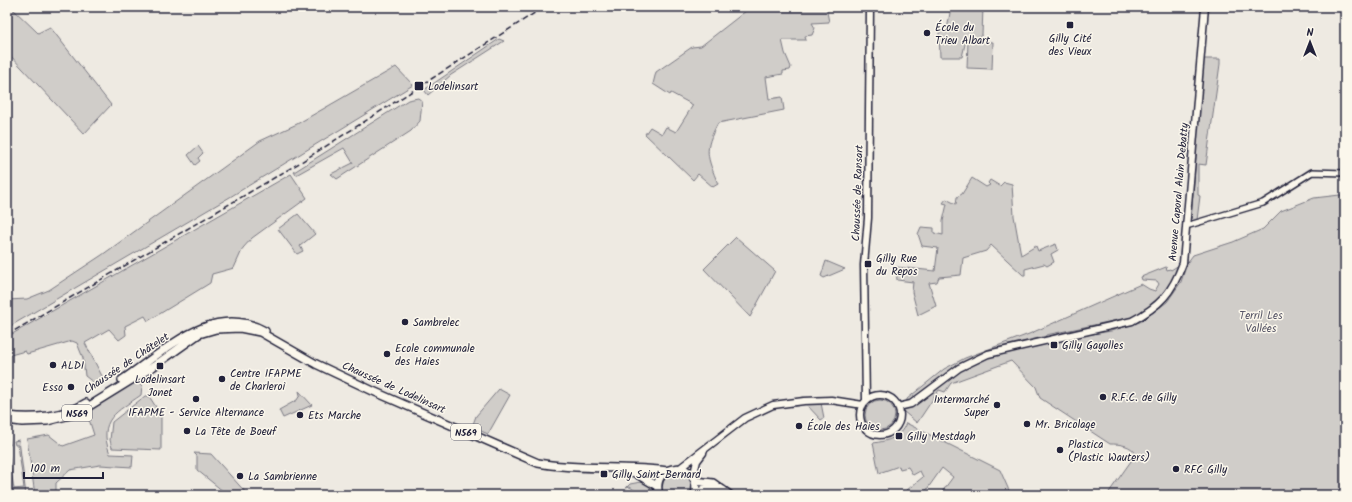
<svg xmlns="http://www.w3.org/2000/svg" width="1352" height="502" font-family="Kalam,sans-serif">
<style>
.green{fill:#d0cdc9;stroke:#797882}
.lines{fill:none;stroke-linecap:round;stroke-linejoin:round}
.tertiary-casing{stroke:#22223b;stroke-width:8}
.secondary-casing{stroke:#22223b;stroke-width:9}
.primary-casing{stroke:#22223b;stroke-width:10}
.tertiary{stroke:#fbf7ec;stroke-width:5}
.secondary{stroke:#fbf7ec;stroke-width:6}
.primary{stroke:#fbf7ec;stroke-width:7}
.rail{stroke:#22223b;stroke-width:1.5;stroke-dasharray:6 3;stroke-linecap:butt}
.poi-dot{fill:#22223b;stroke:#fbf7ec;stroke-width:1.5}
.labels{text-anchor:middle;stroke-width:3;stroke-linejoin:round;paint-order:stroke}
.shield{fill:#fbf7ec;stroke:#636270;stroke-width:1}
.shield-label{font-size:10px;font-weight:bold;fill:#22223b}
.poi-label{font-size:11px;fill:#22223b;stroke:#fbf7ec;text-anchor:start}
.street-label{font-size:11px;fill:#22223b;stroke:#fbf7ec}
.park-label{font-size:11px;fill:#565566;stroke:#fbf7ec}
</style>
<rect width="100%" height="100%" fill="#eeeae2"/>
<filter id="ink" filterUnits="userSpaceOnUse"><feTurbulence type="fractalNoise" baseFrequency=".025" numOctaves="2"/><feDisplacementMap in="SourceGraphic" scale="8" xChannelSelector="R" yChannelSelector="G"/><feConvolveMatrix kernelMatrix="1 2 1 2 8 2 1 2 1" color-interpolation-filters="sRGB"/></filter>
<g filter="url(#ink)">
<path class="green" d="M 11,7 L 38,33 L 50,27 L 111,105 L 84,134 L 7,52 L 7,9 Z
M 751,7 L 826,7 L 829,22 L 812,23 L 815,28 L 812,35 L 805,36 L 806,40 L 782,40 L 785,53 L 791,67 L 790,70 L 783,71 L 783,74 L 766,77 L 769,99 L 782,97 L 784,110 L 718,123 C 703,151 707,156 718,184 L 713,187 L 698,174 L 693,180 L 645,134 L 650,127 L 662,134 L 666,127 L 676,132 L 693,105 L 671,93 L 670,95 L 653,84 L 656,72 L 692,47 L 701,46 Z
M 951,7 L 983,7 L 982,35 L 974,40 L 966,40 L 962,57 L 940,57 L 939,32 L 947,30 Z
M 499,39 L 504,41 L 451,75 L 428,95 L 424,90 Z
M 968,41 L 993,42 L 992,69 L 967,68 Z
M 1203,59 L 1220,59 L 1220,64 L 1206,165 L 1198,164 L 1198,195 L 1200,196 L 1197,220 L 1191,221 Z
M 396,67 L 413,85 L 230,197 L 7,328 L 7,300 L 27,299 L 49,290 L 102,255 L 260,141 L 297,124 Z
M 418,98 L 422,101 L 420,121 L 411,131 L 337,179 L 331,174 L 353,163 L 344,148 L 296,175 L 294,172 L 408,100 Z
M 198,146 L 203,153 L 198,158 L 200,161 L 195,165 L 188,155 Z
M 291,174 L 307,198 L 252,238 L 243,248 L 234,268 L 212,274 L 210,283 L 148,321 L 145,316 L 125,326 L 126,335 L 119,340 L 109,329 L 85,343 L 103,378 L 98,386 L 85,376 L 83,358 L 77,343 L 72,341 L 27,354 L 25,351 L 7,356 L 7,337 Z
M 972,178 L 986,187 L 990,185 L 988,183 L 990,180 L 1000,186 L 1004,182 L 1012,184 L 1014,216 L 1021,255 L 1036,246 L 1038,251 L 1056,244 L 1058,250 L 1051,254 L 1054,262 L 1047,266 L 1044,264 L 1025,269 L 1025,275 L 1023,275 L 991,245 L 986,251 L 963,258 L 961,275 L 939,277 L 937,282 L 929,283 L 936,306 L 918,315 L 912,292 L 913,282 L 897,280 L 896,267 L 935,271 L 938,248 L 922,246 L 918,234 L 921,227 L 934,228 L 934,233 L 943,235 L 943,221 L 947,204 L 943,203 L 946,199 L 956,204 L 957,197 L 962,194 Z
M 1340,195 L 1345,196 L 1345,495 L 1107,495 L 1136,454 C 1131,445 1120,444 1110,444 L 1040,398 L 1036,387 L 1011,361 L 951,383 L 945,392 L 939,390 L 917,423 L 903,411 L 928,394 L 954,374 L 984,357 L 1025,345 L 1111,331 L 1140,322 L 1167,302 L 1181,282 L 1187,263 L 1193,255 L 1233,242 L 1263,229 L 1281,211 L 1314,198 Z
M 298,214 L 315,234 L 300,246 L 303,251 L 297,254 L 278,229 Z
M 736,237 L 775,271 L 750,317 L 704,269 Z
M 826,261 L 845,269 L 824,278 L 821,276 Z
M 1179,265 L 1167,291 L 1151,308 L 1125,320 L 1122,319 L 1046,335 L 1045,338 C 1016,344 988,350 962,363 C 946,371 922,399 907,402 L 907,399 L 944,369 L 965,358 L 1029,334 L 1141,284 L 1149,289 L 1155,291 L 1159,284 L 1157,281 L 1142,280 L 1141,277 L 1166,267 L 1167,270 L 1170,269 L 1171,270 Z
M 136,379 L 142,386 L 141,395 C 117,412 97,419 110,454 L 133,455 L 132,467 L 100,465 L 70,470 L 56,483 L 56,495 L 35,495 L 27,439 L 49,435 L 63,446 L 94,435 L 87,413 L 89,406 Z
M 499,389 L 510,395 L 488,434 L 472,427 L 476,416 Z
M 299,391 L 312,405 L 283,418 L 279,410 L 297,400 L 300,395 Z
M 145,396 L 149,396 L 161,415 L 161,450 L 112,448 L 110,440 L 112,422 Z
M865 415a15 15 0 1 1 30 0a15 15 0 1 1-30 0Z
M 805,403 L 821,403 L 824,418 L 821,420 Z
M 906,423 L 1000,470 L 1011,495 L 947,495 L 942,492 L 953,477 L 942,468 L 923,495 L 912,495 L 907,490 L 923,477 L 920,471 L 913,475 L 908,467 L 900,469 L 899,466 L 879,473 L 873,443 C 888,441 900,438 906,423 Z
M 7,430 L 10,445 L 7,446 L 14,489 L 24,488 L 18,445 L 15,445 L 14,441 L 19,440 L 26,495 L 7,495 Z
M 194,453 L 211,454 L 248,495 L 224,495 L 224,492 L 197,470 L 197,456 Z
M 675,472 C 687,472 696,482 690,495 L 664,495 C 659,485 664,476 675,472 Z
M 646,481 L 653,486 L 656,495 L 641,495 L 630,487 L 626,488 L 630,484 Z"/>
<g class="lines">
<defs>
<path id="tertiary" d="M 1186,226 L 1263,203 L 1312,172 L 1345,173"/>
<path id="secondary" d="M860 415a20 20 0 1 1 40 0a20 20 0 1 1-40 0Z
M 866,401 L 864,265 L 868,218 L 870,7
M 898,407 L 911,404 L 959,368 L 988,354 L 1132,321 C 1160,306 1172,293 1183,263 L 1205,7
M 680,468 L 745,418 L 773,405 L 804,401 L 831,400 L 863,405
M 693,477 L 697,461 L 703,453"/>
<path id="primary" d="M 122,380 C 163,353 212,301 265,331
M 8,416 C 32,419 65,417 86,403
M 7,420 L 22,422 L 47,421 L 78,413 L 154,366 L 199,334 L 216,329 L 240,328 L 260,332 L 316,364 L 373,391 L 538,463 C 581,471 624,465 667,471
M 623,470 L 635,473 L 657,486
M 695,481 L 713,483 L 730,495
M 659,495 C 649,461 703,458 695,495
M 696,495 L 704,489 L 723,490"/>
</defs>
<use href="#tertiary" class="tertiary-casing"/>
<use href="#secondary" class="secondary-casing"/>
<use href="#primary" class="primary-casing"/>
<use href="#tertiary" class="tertiary"/>
<use href="#secondary" class="secondary"/>
<use href="#primary" class="primary"/>
<path class="rail" d="M 7,335 L 301,162 L 544,7"/>
</g>
</g>
<g class="poi-dot">
<rect x="1066" y="21" width="8" height="8" rx="2"/>
<circle cx="927" cy="33" r="4"/>
<rect x="414" y="81" width="10" height="10" rx="2"/>
<rect x="864" y="260" width="8" height="8" rx="2"/>
<circle cx="405" cy="322" r="4"/>
<rect x="1050" y="341" width="8" height="8" rx="2"/>
<circle cx="387" cy="354" r="4"/>
<circle cx="53" cy="365" r="4"/>
<rect x="156" y="362" width="8" height="8" rx="2"/>
<circle cx="222" cy="379" r="4"/>
<circle cx="71" cy="387" r="4"/>
<circle cx="1103" cy="397" r="4"/>
<circle cx="196" cy="399" r="4"/>
<circle cx="997" cy="405" r="4"/>
<circle cx="300" cy="415" r="4"/>
<circle cx="1027" cy="424" r="4"/>
<circle cx="799" cy="426" r="4"/>
<circle cx="187" cy="431" r="4"/>
<rect x="895" y="432" width="8" height="8" rx="2"/>
<circle cx="1060" cy="450" r="4"/>
<circle cx="1176" cy="469" r="4"/>
<rect x="600" y="470" width="8" height="8" rx="2"/>
<circle cx="240" cy="476" r="4"/>
</g>
<g class="labels">
<g class="shield">
<rect x="62" y="405" width="30" height="16" rx="3"/>
<rect x="451" y="424" width="30" height="16" rx="3"/>
</g>
<g class="shield-label">
<text x="77" y="417">N569</text>
<text x="466" y="436">N569</text>
</g>
<g class="poi-label">
<text x="935" y="31">École du<tspan x="935" dy="13">Trieu Albart</tspan></text>
<text x="1070" y="42" text-anchor="middle">Gilly Cité<tspan x="1070" dy="13">des Vieux</tspan></text>
<text x="428" y="90">Lodelinsart</text>
<text x="876" y="262">Gilly Rue<tspan x="876" dy="13">du Repos</tspan></text>
<text x="413" y="326">Sambrelec</text>
<text x="1062" y="349">Gilly Gayolles</text>
<text x="395" y="352">Ecole communale<tspan x="395" dy="13">des Haies</tspan></text>
<text x="61" y="369">ALDI</text>
<text x="230" y="377">Centre IFAPME<tspan x="230" dy="13">de Charleroi</tspan></text>
<text x="160" y="383" text-anchor="middle">Lodelinsart<tspan x="160" dy="13">Jonet</tspan></text>
<text x="63" y="391" text-anchor="end">Esso</text>
<text x="1111" y="401">R.F.C. de Gilly</text>
<text x="989" y="403" text-anchor="end">Intermarché<tspan x="989" dy="13">Super</tspan></text>
<text x="196" y="416" text-anchor="middle">IFAPME - Service Alternance</text>
<text x="308" y="419">Ets Marche</text>
<text x="1035" y="428">Mr. Bricolage</text>
<text x="807" y="430">École des Haies</text>
<text x="195" y="435">La Tête de Boeuf</text>
<text x="907" y="440">Gilly Mestdagh</text>
<text x="1068" y="448">Plastica<tspan x="1068" dy="13">(Plastic Wauters)</tspan></text>
<text x="1184" y="473">RFC Gilly</text>
<text x="612" y="478">Gilly Saint-Bernard</text>
<text x="248" y="480">La Sambrienne</text>
</g>
<g class="street-label">
<text transform="translate(1178 192) rotate(-85)" y="4">Avenue Caporal Alain Debatty</text>
<text transform="translate(857 193) rotate(-88)" y="4">Chaussée de Ransart</text>
<text transform="translate(126 363) rotate(-34)" y="4">Chaussée de Châtelet</text>
<text transform="translate(394 387) rotate(24)" y="4">Chaussée de Lodelinsart</text>
</g>
<g class="park-label">
<text x="1261" y="319">Terril Les<tspan x="1261" dy="13">Vallées</tspan></text>
</g>
</g>
<rect width="1352" height="502" fill="none" stroke="#fbf7ec" stroke-width="24"/>
<rect x="12" y="12" width="1328" height="478" fill="none" stroke="#22223b" stroke-width="1.5" filter="url(#ink)"/>
<g transform="translate(1310 42)" stroke="#fbf7ec" stroke-width="3" paint-order="stroke">
<path d="M0-3L7 15L0 10L-7 15Z" fill="#22223b"/>
<text y="-6" font-size="11" font-weight="bold" text-anchor="middle" fill="#22223b">N</text>
</g>
<path d="M24 472v6h79v-6" fill="none" stroke="#22223b" stroke-width="2"/>
<text x="30" y="472" font-size="12" fill="#22223b" stroke="#fbf7ec" stroke-width="3" paint-order="stroke">100 m</text>
</svg>
